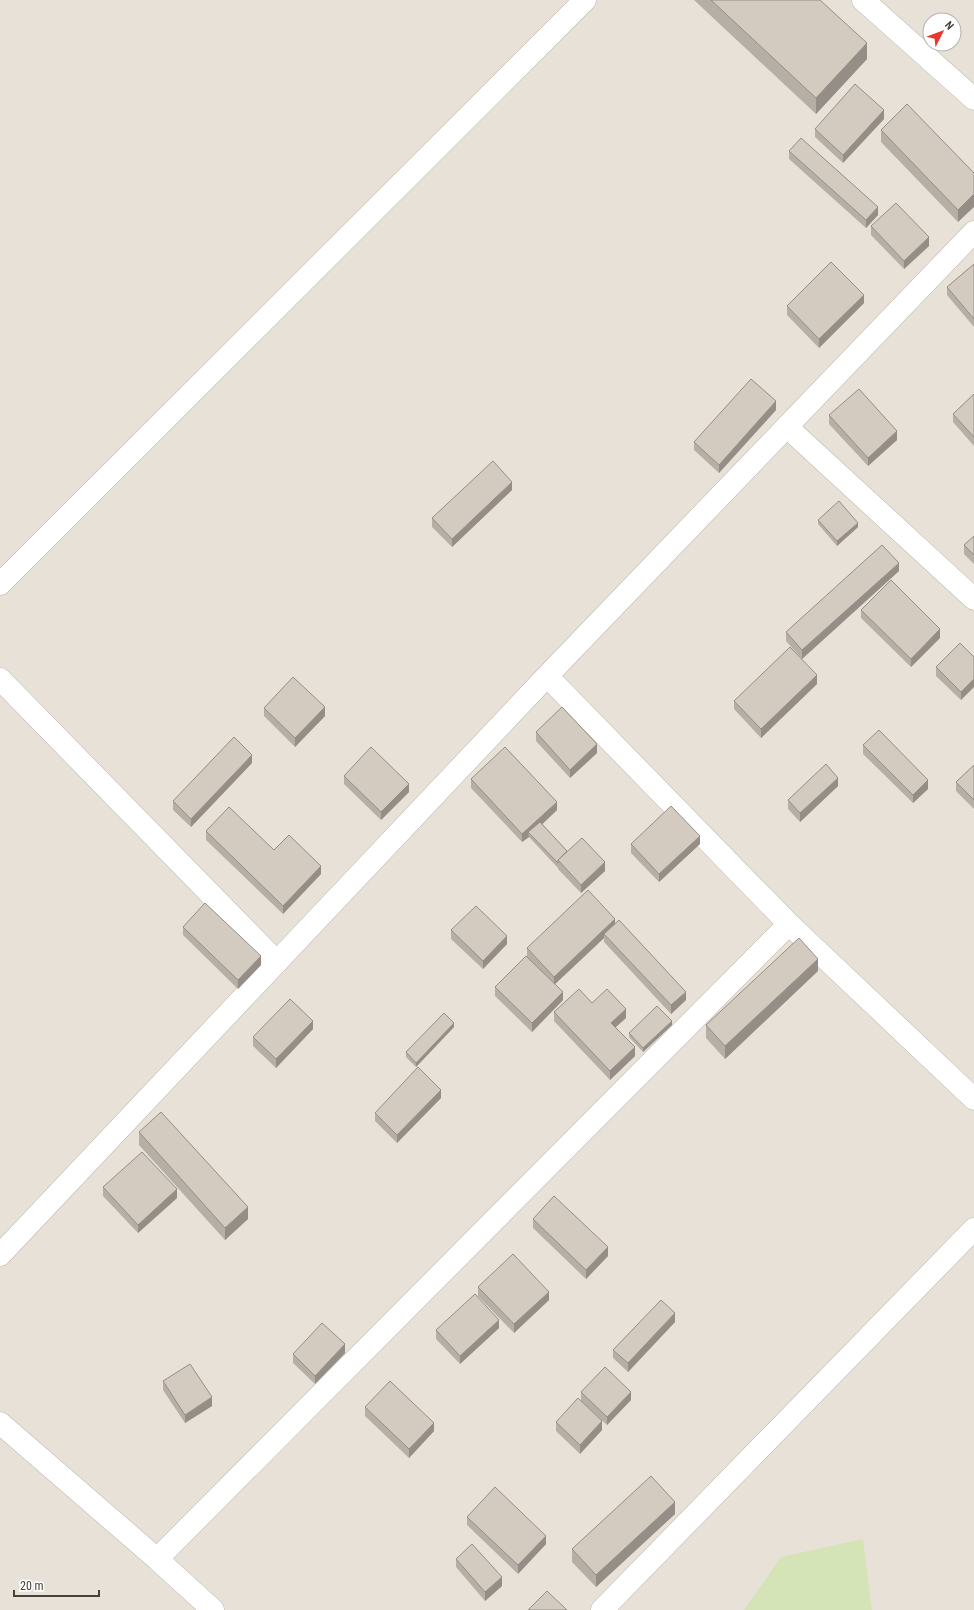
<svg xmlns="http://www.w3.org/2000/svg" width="974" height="1610" font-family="'Roboto Condensed',sans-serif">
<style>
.residential{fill:#e7e1d8;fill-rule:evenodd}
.green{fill:#d4e4b6}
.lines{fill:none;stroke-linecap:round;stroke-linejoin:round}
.minor-casing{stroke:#beb7ad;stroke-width:23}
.minor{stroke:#fff;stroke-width:22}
.wall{fill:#b6afa5}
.shaded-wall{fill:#948e86}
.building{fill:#d4cbc0;stroke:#948e86}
</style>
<rect width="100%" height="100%" fill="#f4f0ea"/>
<path class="residential" d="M 0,0 L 974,0 L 974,1610 L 0,1610 ZM 930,20 L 954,20 L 954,44 L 930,44 Z"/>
<path class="green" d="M 863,1539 L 872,1610 L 744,1610 L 781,1557 Z"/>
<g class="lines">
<defs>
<path id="minor" d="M 863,0 L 974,99
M 787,427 L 974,599
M 0,584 L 585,0
M 547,676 L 789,924 L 974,1099
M 0,679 L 276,961
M 0,1255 L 547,676 L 974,232
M 0,1423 L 157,1559 L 213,1610
M 157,1559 L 789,924
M 602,1610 L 974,1229"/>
</defs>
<use href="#minor" class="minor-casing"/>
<use href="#minor" class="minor"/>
</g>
<path class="wall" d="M 694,0 L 820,0 L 867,59 L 816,114 Z
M 884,119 L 843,163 L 815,137 L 815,129 Z
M 881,130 L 974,173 L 958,222 L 881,142 Z
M 789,151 L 878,215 L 866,228 L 789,159 Z
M 871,226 L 929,246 L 904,269 L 871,235 Z
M 974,264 L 974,327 L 947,295 L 947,287 Z
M 864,303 L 819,348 L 787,315 L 787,306 Z
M 974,394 L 974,446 L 953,422 L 953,414 Z
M 776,410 L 719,473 L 694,450 L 694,442 Z
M 829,415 L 897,440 L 868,466 L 829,424 Z
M 512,490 L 452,547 L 432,527 L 432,518 Z
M 818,520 L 858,527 L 837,546 L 818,524 Z
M 974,536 L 974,564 L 964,554 L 964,545 Z
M 899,571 L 802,659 L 786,641 L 786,632 Z
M 861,610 L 940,638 L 911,667 L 861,618 Z
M 974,657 L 961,700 L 936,676 L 936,667 Z
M 817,684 L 761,738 L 734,709 L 734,701 Z
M 264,708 L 325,716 L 295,747 L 264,716 Z
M 536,732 L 597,753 L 570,778 L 536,741 Z
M 863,745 L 928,789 L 913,803 L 863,754 Z
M 252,763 L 191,827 L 173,810 L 173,801 Z
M 974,765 L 974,809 L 956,791 L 956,782 Z
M 344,776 L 409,792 L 381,820 L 344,784 Z
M 471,779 L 557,810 L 542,824 L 567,851 L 605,871 L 581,893 L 558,869 L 558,868 L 529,837 L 522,842 L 471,788 Z
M 838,786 L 800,822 L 788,809 L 788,800 Z
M 206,831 L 274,850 L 321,874 L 283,914 L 206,840 Z
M 631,844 L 700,844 L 659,882 L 631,853 Z
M 615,923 L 686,1000 L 671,1014 L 604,942 L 604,938 L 555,984 L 563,1000 L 532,1032 L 495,996 L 495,987 L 537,967 L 527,957 L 527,948 Z
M 183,927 L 261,965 L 238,989 L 183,935 Z
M 451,930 L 507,944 L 483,969 L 451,939 Z
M 818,971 L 725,1059 L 706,1038 L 706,1025 Z
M 592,1003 L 626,1018 L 616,1027 L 635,1056 L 610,1080 L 554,1021 L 554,1012 Z
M 672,1025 L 643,1052 L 629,1037 L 629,1033 Z
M 454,1027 L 416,1067 L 406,1057 L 406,1052 Z
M 313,1029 L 276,1068 L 253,1046 L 253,1037 Z
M 441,1098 L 397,1143 L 375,1121 L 375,1113 Z
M 139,1132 L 248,1219 L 225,1240 L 139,1145 Z
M 103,1187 L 177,1198 L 138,1233 L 103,1196 Z
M 533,1219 L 608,1256 L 586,1279 L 533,1228 Z
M 478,1287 L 549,1300 L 514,1333 L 478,1296 Z
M 675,1322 L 628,1372 L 613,1358 L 613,1350 Z
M 499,1328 L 460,1364 L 436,1339 L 436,1330 Z
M 345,1353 L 315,1384 L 293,1363 L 293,1354 Z
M 163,1381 L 212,1406 L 185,1423 L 163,1390 Z
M 581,1392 L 631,1400 L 607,1425 L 581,1401 Z
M 365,1407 L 434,1431 L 409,1458 L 365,1416 Z
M 556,1422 L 602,1430 L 580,1454 L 556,1431 Z
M 675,1514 L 596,1587 L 572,1562 L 572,1549 Z
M 467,1517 L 546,1544 L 518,1574 L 467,1525 Z
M 456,1559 L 502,1586 L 485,1601 L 456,1567 Z"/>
<path class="shaded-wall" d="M 867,43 L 867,59 L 816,114 L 816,98 Z
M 884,110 L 884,119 L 843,163 L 843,155 Z
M 974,194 L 974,207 L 958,222 L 958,210 Z
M 878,207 L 878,215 L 866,228 L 866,220 Z
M 929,237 L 929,246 L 904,269 L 904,261 Z
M 864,295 L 864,303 L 819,348 L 819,339 Z
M 776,401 L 776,410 L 719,473 L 719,465 Z
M 897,431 L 897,440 L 868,466 L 868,458 Z
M 512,482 L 512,490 L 452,547 L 452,539 Z
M 858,523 L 858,527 L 837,546 L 837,541 Z
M 899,563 L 899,571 L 802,659 L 802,650 Z
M 940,629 L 940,638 L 911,667 L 911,659 Z
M 817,675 L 817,684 L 761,738 L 761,729 Z
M 974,679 L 974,687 L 961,700 L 961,692 Z
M 325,707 L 325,716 L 295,747 L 295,738 Z
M 597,744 L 597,753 L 570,778 L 570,770 Z
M 252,755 L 252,763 L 191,827 L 191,819 Z
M 838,778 L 838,786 L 800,822 L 800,813 Z
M 928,780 L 928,789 L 913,803 L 913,795 Z
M 409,784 L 409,792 L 381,820 L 381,812 Z
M 557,802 L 557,810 L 531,835 L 528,832 L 529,837 L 522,842 L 522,834 Z
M 700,836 L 700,844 L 659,882 L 659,874 Z
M 605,862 L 605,871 L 581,893 L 581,885 Z
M 321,866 L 321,874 L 283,914 L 283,906 Z
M 615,919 L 615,927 L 604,934 L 604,938 L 554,985 L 554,977 Z
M 507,936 L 507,944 L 483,969 L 483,961 Z
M 261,956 L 261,965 L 238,989 L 238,980 Z
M 818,959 L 818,971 L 725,1059 L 725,1046 Z
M 563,992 L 563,1000 L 532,1032 L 532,1023 Z
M 686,992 L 686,1000 L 671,1014 L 671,1005 Z
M 626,1009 L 626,1018 L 611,1031 L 611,1023 Z
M 313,1021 L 313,1029 L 276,1068 L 276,1059 Z
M 672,1021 L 672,1025 L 643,1052 L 643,1048 Z
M 454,1023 L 454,1027 L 416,1067 L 416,1063 Z
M 635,1047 L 635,1056 L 610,1080 L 610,1071 Z
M 441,1090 L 441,1098 L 397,1143 L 397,1135 Z
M 177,1189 L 177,1198 L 138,1233 L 138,1225 Z
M 248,1207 L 248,1219 L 225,1240 L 225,1228 Z
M 608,1247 L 608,1256 L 586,1279 L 586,1270 Z
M 549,1292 L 549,1300 L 514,1333 L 514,1324 Z
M 675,1313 L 675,1322 L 628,1372 L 628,1363 Z
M 499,1320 L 499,1328 L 460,1364 L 460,1356 Z
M 345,1344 L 345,1353 L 315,1384 L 315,1376 Z
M 631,1392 L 631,1400 L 607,1425 L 607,1417 Z
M 212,1397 L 212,1406 L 185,1423 L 185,1415 Z
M 602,1421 L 602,1430 L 580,1454 L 580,1445 Z
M 434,1423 L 434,1431 L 409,1458 L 409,1449 Z
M 675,1502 L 675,1514 L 596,1587 L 596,1575 Z
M 546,1536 L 546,1544 L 518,1574 L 518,1565 Z
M 502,1577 L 502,1586 L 485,1601 L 485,1592 Z"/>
<path class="building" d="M 711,0 L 820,0 L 867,43 L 816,98 Z
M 855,84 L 884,110 L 843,155 L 815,129 Z
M 907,104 L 974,173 L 974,194 L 958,210 L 881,130 Z
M 801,138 L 878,207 L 866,220 L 789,151 Z
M 896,203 L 929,237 L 904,261 L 871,226 Z
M 831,262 L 864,295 L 819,339 L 787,306 Z
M 974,264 L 974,319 L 947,287 Z
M 751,379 L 776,401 L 719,465 L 694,442 Z
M 859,389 L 897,431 L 868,458 L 829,415 Z
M 974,394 L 974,437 L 953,414 Z
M 493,461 L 512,482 L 452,539 L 432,518 Z
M 839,501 L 858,523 L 837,541 L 818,520 Z
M 974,536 L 974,555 L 964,545 Z
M 882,545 L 899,563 L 802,650 L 786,632 Z
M 891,580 L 940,629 L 911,659 L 861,610 Z
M 960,643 L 974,657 L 974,679 L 961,692 L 936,667 Z
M 790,647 L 817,675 L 761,729 L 734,701 Z
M 293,677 L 325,707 L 295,738 L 264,708 Z
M 562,707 L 597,744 L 570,770 L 536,732 Z
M 879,730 L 928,780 L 913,795 L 863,745 Z
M 234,737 L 252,755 L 191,819 L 173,801 Z
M 371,747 L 409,784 L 381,812 L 344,776 Z
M 505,747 L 557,802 L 522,834 L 471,779 Z
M 826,764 L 838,778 L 800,813 L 788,800 Z
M 974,765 L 974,800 L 956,782 Z
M 671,806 L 700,836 L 659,874 L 631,844 Z
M 229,807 L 274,850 L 289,835 L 321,866 L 283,906 L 206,831 Z
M 540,822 L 567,851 L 558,860 L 558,863 L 528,832 Z
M 582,838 L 605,862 L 581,885 L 558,860 Z
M 588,890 L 615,919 L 554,977 L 527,948 Z
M 205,903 L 261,956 L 238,980 L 183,927 Z
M 476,906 L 507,936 L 483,961 L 451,930 Z
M 619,920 L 686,992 L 671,1005 L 604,934 Z
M 799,938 L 818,959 L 725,1046 L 706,1025 Z
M 526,956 L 563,992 L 532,1023 L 495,987 Z
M 579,989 L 592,1003 L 607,989 L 626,1009 L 611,1023 L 635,1047 L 610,1071 L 554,1012 Z
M 290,999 L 313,1021 L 276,1059 L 253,1037 Z
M 657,1006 L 672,1021 L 643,1048 L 629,1033 Z
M 444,1013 L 454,1023 L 416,1063 L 406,1052 Z
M 418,1067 L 441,1090 L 397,1135 L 375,1113 Z
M 161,1112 L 248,1207 L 225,1228 L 139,1132 Z
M 142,1152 L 177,1189 L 138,1225 L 103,1187 Z
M 554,1196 L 608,1247 L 586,1270 L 533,1219 Z
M 513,1254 L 549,1292 L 514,1324 L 478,1287 Z
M 475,1294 L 499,1320 L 460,1356 L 436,1330 Z
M 661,1300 L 675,1313 L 628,1363 L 613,1350 Z
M 322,1323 L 345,1344 L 315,1376 L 293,1354 Z
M 190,1364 L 212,1397 L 185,1415 L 163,1381 Z
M 605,1367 L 631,1392 L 607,1417 L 581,1392 Z
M 390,1381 L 434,1423 L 409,1449 L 365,1407 Z
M 578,1398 L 602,1421 L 580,1445 L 556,1422 Z
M 651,1476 L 675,1502 L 596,1575 L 572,1549 Z
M 495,1487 L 546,1536 L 518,1565 L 467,1517 Z
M 472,1544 L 502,1577 L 485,1592 L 456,1559 Z
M 547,1591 L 567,1610 L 528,1610 Z"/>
<g transform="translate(942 32) rotate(48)"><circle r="19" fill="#ffffff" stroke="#b5b3af"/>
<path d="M0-3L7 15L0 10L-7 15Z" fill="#e9372b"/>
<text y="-6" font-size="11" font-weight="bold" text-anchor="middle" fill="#474038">N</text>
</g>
<path d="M14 1590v6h85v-6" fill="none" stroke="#474038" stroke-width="2"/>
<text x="20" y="1590" font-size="12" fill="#474038" stroke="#ffffff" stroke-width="3" paint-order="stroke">20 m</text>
</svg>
